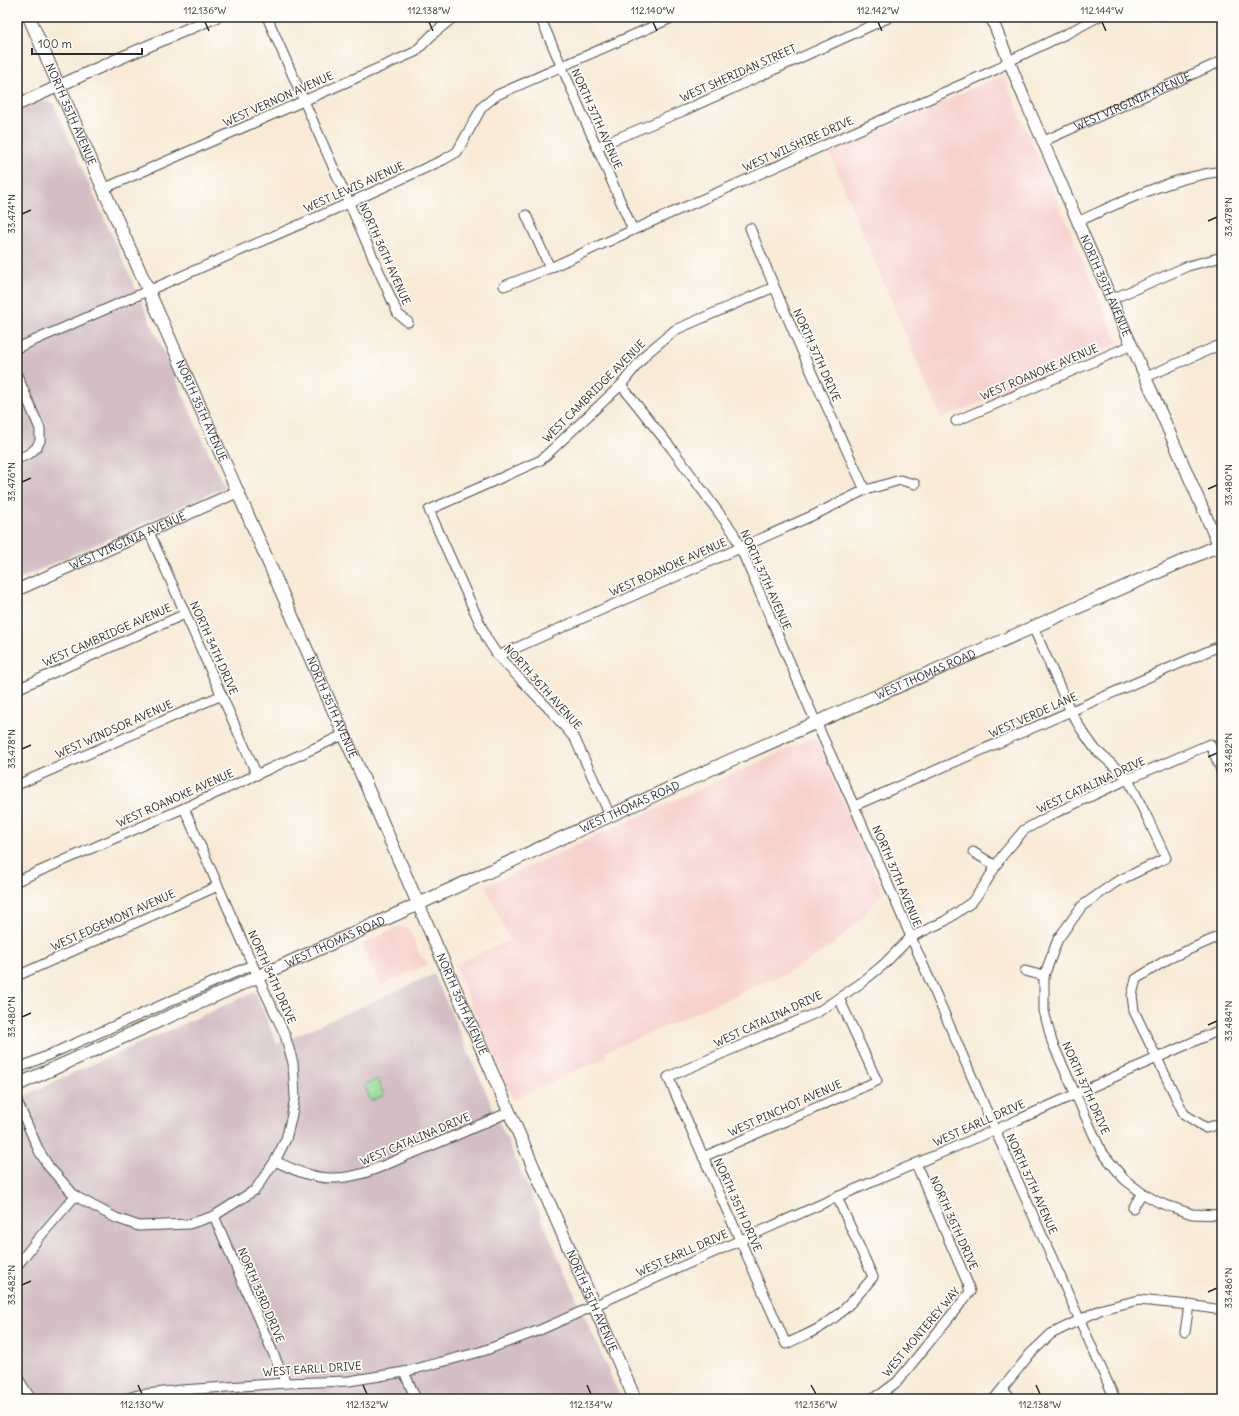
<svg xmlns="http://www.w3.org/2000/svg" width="1239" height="1416" font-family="Delius,sans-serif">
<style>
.built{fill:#f7d0ce}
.industrial{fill:#d2bec4}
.green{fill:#97dc96;stroke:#618460}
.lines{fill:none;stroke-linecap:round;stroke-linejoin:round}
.minor-casing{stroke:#4a4845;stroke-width:11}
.tertiary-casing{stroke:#4a4845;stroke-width:13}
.secondary-casing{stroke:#4a4845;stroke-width:14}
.minor{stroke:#fff;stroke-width:9}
.tertiary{stroke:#fff;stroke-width:11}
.secondary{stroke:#fff;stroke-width:12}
.ticks{fill:none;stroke:#2b2b2b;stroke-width:1.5}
.labels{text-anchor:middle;stroke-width:3.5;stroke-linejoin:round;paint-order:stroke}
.street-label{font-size:11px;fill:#2b2b2b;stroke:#fdfcf7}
.neatline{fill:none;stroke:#2b2b2b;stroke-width:1.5}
.ticks-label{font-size:10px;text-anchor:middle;fill:#2b2b2b}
</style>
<rect width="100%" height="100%" fill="#fdfcf7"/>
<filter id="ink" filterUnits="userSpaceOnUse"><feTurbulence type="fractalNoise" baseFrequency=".025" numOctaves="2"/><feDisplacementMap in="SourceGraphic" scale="8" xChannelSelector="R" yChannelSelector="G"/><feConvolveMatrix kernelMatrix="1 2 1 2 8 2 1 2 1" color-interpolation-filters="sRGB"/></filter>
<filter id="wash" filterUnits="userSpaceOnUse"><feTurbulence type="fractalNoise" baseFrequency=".012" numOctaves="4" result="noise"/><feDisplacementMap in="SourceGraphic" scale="16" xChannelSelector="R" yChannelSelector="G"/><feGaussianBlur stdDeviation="0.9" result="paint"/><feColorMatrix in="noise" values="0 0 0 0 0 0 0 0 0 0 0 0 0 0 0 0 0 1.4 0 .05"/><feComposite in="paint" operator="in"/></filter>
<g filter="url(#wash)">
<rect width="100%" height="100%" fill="#f8ead7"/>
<path class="built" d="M 1003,75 L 1118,343 L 941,419 L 829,152 Z
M 810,739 L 814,739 L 817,741 L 882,893 L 865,914 L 839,940 L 805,963 L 782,975 L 605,1052 L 607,1057 L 513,1100 L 454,965 L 509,940 L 486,886 Z
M 398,927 L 407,928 L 410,931 L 420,955 L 429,964 L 381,985 L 362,944 Z"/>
<path class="industrial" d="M 41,101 L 53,103 L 224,487 L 17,580 L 17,111 Z
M 434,974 L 621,1399 L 17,1399 L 17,1100 L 66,1076 L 255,992 L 277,1044 Z"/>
<path class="green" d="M 378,1079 L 384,1095 L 371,1101 L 364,1085 Z"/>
</g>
<g filter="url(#ink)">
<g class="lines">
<defs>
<g id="minor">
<path d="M 267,17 L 398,314 L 408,322"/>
<path d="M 540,17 L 633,230"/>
<path id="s1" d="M 1044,141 L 1222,61"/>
<path d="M 596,147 L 683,111 L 888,18 L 888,17"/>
<path d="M 103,189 L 415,52 L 434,33 L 454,17"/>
<path d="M 526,215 L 550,268"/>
<path d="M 1079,221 C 1126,200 1170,178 1222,171"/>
<path d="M 750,228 C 786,317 825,404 865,490"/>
<path d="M 504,286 L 550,268 L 633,230 L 965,83 L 997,69 L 1009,61 L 1068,33 L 1098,17"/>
<path d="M 1112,299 L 1188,266 L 1222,257"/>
<path d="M 17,348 L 349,203 L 443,160 L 457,152 L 482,107 L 497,95 L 674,17"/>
<path d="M 17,375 L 40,429 L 40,441 L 36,448 L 29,454 L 17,459"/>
<path d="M 1146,377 L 1222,344"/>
<path d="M 621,385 L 672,449 L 733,532 L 740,547 L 810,709 L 854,806 L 995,1130 L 1115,1399"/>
<path d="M 956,421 L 1132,345"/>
<path d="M 149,532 L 257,775"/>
<path d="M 1033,627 L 1071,712 L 1081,729 L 1095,749 L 1128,779 L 1147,817 L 1166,858 L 1116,882 L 1082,906 L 1058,939 L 1044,976 L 1044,1011 L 1052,1042 L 1101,1151 L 1124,1179 L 1142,1193 L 1160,1203 L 1192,1214 L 1222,1215"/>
<path d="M 498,656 L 816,514 L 865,490 L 873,488 L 900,480 L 915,484"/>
<path d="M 17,689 L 185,614"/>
<path d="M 17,785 L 222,695"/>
<path d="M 854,806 L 1222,645"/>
<path d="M 610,815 L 575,739 L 551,711 L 498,656 L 487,639 L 429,510 L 541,460 L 621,385 L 646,354 L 675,330 L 774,287"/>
<path d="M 973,852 L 996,866"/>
<path d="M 17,881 L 184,808 L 343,735"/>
<path d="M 1222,935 L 1168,959 L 1136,979 L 1132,995 L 1134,1011 L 1184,1114 L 1206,1128 L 1222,1123"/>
<path d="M 1025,971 L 1044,976"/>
<path d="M 17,976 L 218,886"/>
<path d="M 17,1069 L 252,965"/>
<path d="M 17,1101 L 39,1151 L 49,1167 L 75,1196 L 116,1218 L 139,1226 L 189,1224 L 214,1216 L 255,1190 L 275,1161 L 286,1139 L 291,1119 L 295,1097 L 293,1063 L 285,1035 L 258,977 L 184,808"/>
<path d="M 703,1157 L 877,1081 L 839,998"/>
<path d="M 275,1161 C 292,1169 311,1178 330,1178 C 358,1179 383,1166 408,1155 C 442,1142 475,1127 509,1112"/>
<path d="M 837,1197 L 873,1277 C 859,1294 845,1311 827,1323 C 815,1332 800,1337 786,1344 L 668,1077 L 818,1012 L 861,983 L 883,965 L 911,937 L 945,921 L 972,902 L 983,887 L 1002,856 L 1024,830 L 1055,813 L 1128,779 L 1210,744 L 1222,772"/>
<path d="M 1133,1208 L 1142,1193"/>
<path d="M 214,1216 L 286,1383"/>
<path d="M 17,1266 L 37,1240 L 75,1196"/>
<path d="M 1185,1332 L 1189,1305"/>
<path d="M 404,1372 L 416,1399"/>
<path d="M 17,1377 L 31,1399"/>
<path d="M 1002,1390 L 1012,1399"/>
<path d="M 125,1399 L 138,1395 L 181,1390 L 286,1383 L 349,1381 L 404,1372 L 483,1351 L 540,1330 L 837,1197 L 995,1130 L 1222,1029"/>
<path d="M 869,1399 L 881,1394 L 897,1382 L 970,1292 L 968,1284 L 916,1164"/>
<path d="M 994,1399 L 1030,1354 L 1051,1334 L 1102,1309 L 1139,1300 L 1189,1305 L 1215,1309 L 1222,1309"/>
</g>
<g id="tertiary">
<path id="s2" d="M 991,17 L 1024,98 L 1222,553"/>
<path d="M 17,105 L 118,59 L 216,17"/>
<path id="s3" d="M 17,590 L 237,492"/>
</g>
<g id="secondary">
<path id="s4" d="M 29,17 L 106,195 L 232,479 L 635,1399"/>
<path id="s5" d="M 17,1085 L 399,913 L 731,760 L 1222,544"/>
</g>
</defs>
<use href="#minor" class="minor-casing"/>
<use href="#tertiary" class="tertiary-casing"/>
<use href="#secondary" class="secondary-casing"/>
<use href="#minor" class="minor"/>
<use href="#tertiary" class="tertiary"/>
<use href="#secondary" class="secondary"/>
</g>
</g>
<path class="ticks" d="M 205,22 L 209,31M 429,22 L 433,31M 653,22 L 657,31M 878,22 L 882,31M 1102,22 L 1106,31M 22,214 L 31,210M 1208,221 L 1217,217M 22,482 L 31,478M 1208,489 L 1217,485M 22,749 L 31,745M 1208,757 L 1217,753M 22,1017 L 31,1013M 1208,1025 L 1217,1021M 22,1285 L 31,1281M 1208,1292 L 1217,1288M 138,1385 L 142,1394M 363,1385 L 367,1394M 587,1385 L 591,1394M 811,1385 L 816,1394M 1036,1385 L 1040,1394"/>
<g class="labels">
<g class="street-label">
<text transform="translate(738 73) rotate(-24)" y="4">WEST SHERIDAN STREET</text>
<text transform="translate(278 99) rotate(-24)" y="4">WEST VERNON AVENUE</text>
<text dy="4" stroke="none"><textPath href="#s1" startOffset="97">WEST VIRGINIA AVENUE</textPath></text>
<text dy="4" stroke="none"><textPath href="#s4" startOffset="106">NORTH 35TH AVENUE</textPath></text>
<text transform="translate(597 119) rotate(66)" y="4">NORTH 37TH AVENUE</text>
<text transform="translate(798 144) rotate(-24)" y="4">WEST WILSHIRE DRIVE</text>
<text transform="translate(354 187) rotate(-24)" y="4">WEST LEWIS AVENUE</text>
<text transform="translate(385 254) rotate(66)" y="4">NORTH 36TH AVENUE</text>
<text dy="4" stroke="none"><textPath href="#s2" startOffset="292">NORTH 39TH AVENUE</textPath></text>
<text transform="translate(817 355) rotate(66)" y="4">NORTH 37TH DRIVE</text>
<text transform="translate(1039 372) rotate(-23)" y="4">WEST ROANOKE AVENUE</text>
<text transform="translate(594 391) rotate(-45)" y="4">WEST CAMBRIDGE AVENUE</text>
<text dy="4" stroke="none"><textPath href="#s4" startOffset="430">NORTH 35TH AVENUE</textPath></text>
<text dy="4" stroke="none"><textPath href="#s3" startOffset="121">WEST VIRGINIA AVENUE</textPath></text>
<text transform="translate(668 567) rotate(-24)" y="4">WEST ROANOKE AVENUE</text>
<text transform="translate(766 580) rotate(66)" y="4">NORTH 37TH AVENUE</text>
<text transform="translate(107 635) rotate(-24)" y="4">WEST CAMBRIDGE AVENUE</text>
<text transform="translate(214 648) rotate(66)" y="4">NORTH 34TH DRIVE</text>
<text dy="4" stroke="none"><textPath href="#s5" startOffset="997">WEST THOMAS ROAD</textPath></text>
<text transform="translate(543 687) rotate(48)" y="4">NORTH 36TH AVENUE</text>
<text dy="4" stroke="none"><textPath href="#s4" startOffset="754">NORTH 35TH AVENUE</textPath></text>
<text transform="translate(1033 715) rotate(-24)" y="4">WEST VERDE LANE</text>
<text transform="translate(114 729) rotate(-24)" y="4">WEST WINDSOR AVENUE</text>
<text transform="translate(1091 785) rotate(-25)" y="4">WEST CATALINA DRIVE</text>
<text transform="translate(175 798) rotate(-24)" y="4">WEST ROANOKE AVENUE</text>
<text dy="4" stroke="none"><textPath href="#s5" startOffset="673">WEST THOMAS ROAD</textPath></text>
<text transform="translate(897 876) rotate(67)" y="4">NORTH 37TH AVENUE</text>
<text transform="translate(113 920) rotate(-24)" y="4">WEST EDGEMONT AVENUE</text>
<text dy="4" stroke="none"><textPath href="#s5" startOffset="349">WEST THOMAS ROAD</textPath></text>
<text transform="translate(272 977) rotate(66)" y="4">NORTH 34TH DRIVE</text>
<text dy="4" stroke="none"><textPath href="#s4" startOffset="1078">NORTH 35TH AVENUE</textPath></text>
<text transform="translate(768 1019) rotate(-25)" y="4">WEST CATALINA DRIVE</text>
<text transform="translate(1086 1088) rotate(66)" y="4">NORTH 37TH DRIVE</text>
<text transform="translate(785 1108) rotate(-24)" y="4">WEST PINCHOT AVENUE</text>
<text transform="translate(979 1123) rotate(-24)" y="4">WEST EARLL DRIVE</text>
<text transform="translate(415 1139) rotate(-23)" y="4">WEST CATALINA DRIVE</text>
<text transform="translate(1032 1184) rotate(66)" y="4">NORTH 37TH AVENUE</text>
<text transform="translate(738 1205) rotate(66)" y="4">NORTH 35TH DRIVE</text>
<text transform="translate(954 1223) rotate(66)" y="4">NORTH 36TH DRIVE</text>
<text transform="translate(682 1253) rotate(-24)" y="4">WEST EARLL DRIVE</text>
<text transform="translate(261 1295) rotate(67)" y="4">NORTH 33RD DRIVE</text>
<text dy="4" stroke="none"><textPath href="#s4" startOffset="1402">NORTH 35TH AVENUE</textPath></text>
<text transform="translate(921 1332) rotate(-50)" y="4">WEST MONTEREY WAY</text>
<text transform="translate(312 1369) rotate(-4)" y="4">WEST EARLL DRIVE</text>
</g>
</g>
<rect width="1239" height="1416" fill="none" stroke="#fdfcf7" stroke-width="44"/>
<path d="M32 48v6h110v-6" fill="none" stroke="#2b2b2b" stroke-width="2"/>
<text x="38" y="48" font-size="12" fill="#2b2b2b" stroke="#fdfcf7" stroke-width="3" paint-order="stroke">100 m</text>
<rect x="22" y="22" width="1195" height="1372" class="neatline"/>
<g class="ticks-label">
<text x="205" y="14">112.136°W</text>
<text x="429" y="14">112.138°W</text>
<text x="653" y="14">112.140°W</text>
<text x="878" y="14">112.142°W</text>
<text x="1102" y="14">112.144°W</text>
<text transform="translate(11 214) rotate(-90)" y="4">33.474°N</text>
<text transform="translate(1228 217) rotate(-90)" y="4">33.478°N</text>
<text transform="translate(11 482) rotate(-90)" y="4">33.476°N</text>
<text transform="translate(1228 485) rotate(-90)" y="4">33.480°N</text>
<text transform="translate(11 749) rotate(-90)" y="4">33.478°N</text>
<text transform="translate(1228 753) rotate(-90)" y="4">33.482°N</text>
<text transform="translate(11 1017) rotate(-90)" y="4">33.480°N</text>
<text transform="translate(1228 1021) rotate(-90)" y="4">33.484°N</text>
<text transform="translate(11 1285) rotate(-90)" y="4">33.482°N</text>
<text transform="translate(1228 1288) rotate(-90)" y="4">33.486°N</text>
<text x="142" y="1408">112.130°W</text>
<text x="367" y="1408">112.132°W</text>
<text x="591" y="1408">112.134°W</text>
<text x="816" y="1408">112.136°W</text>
<text x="1040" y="1408">112.138°W</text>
</g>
</svg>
